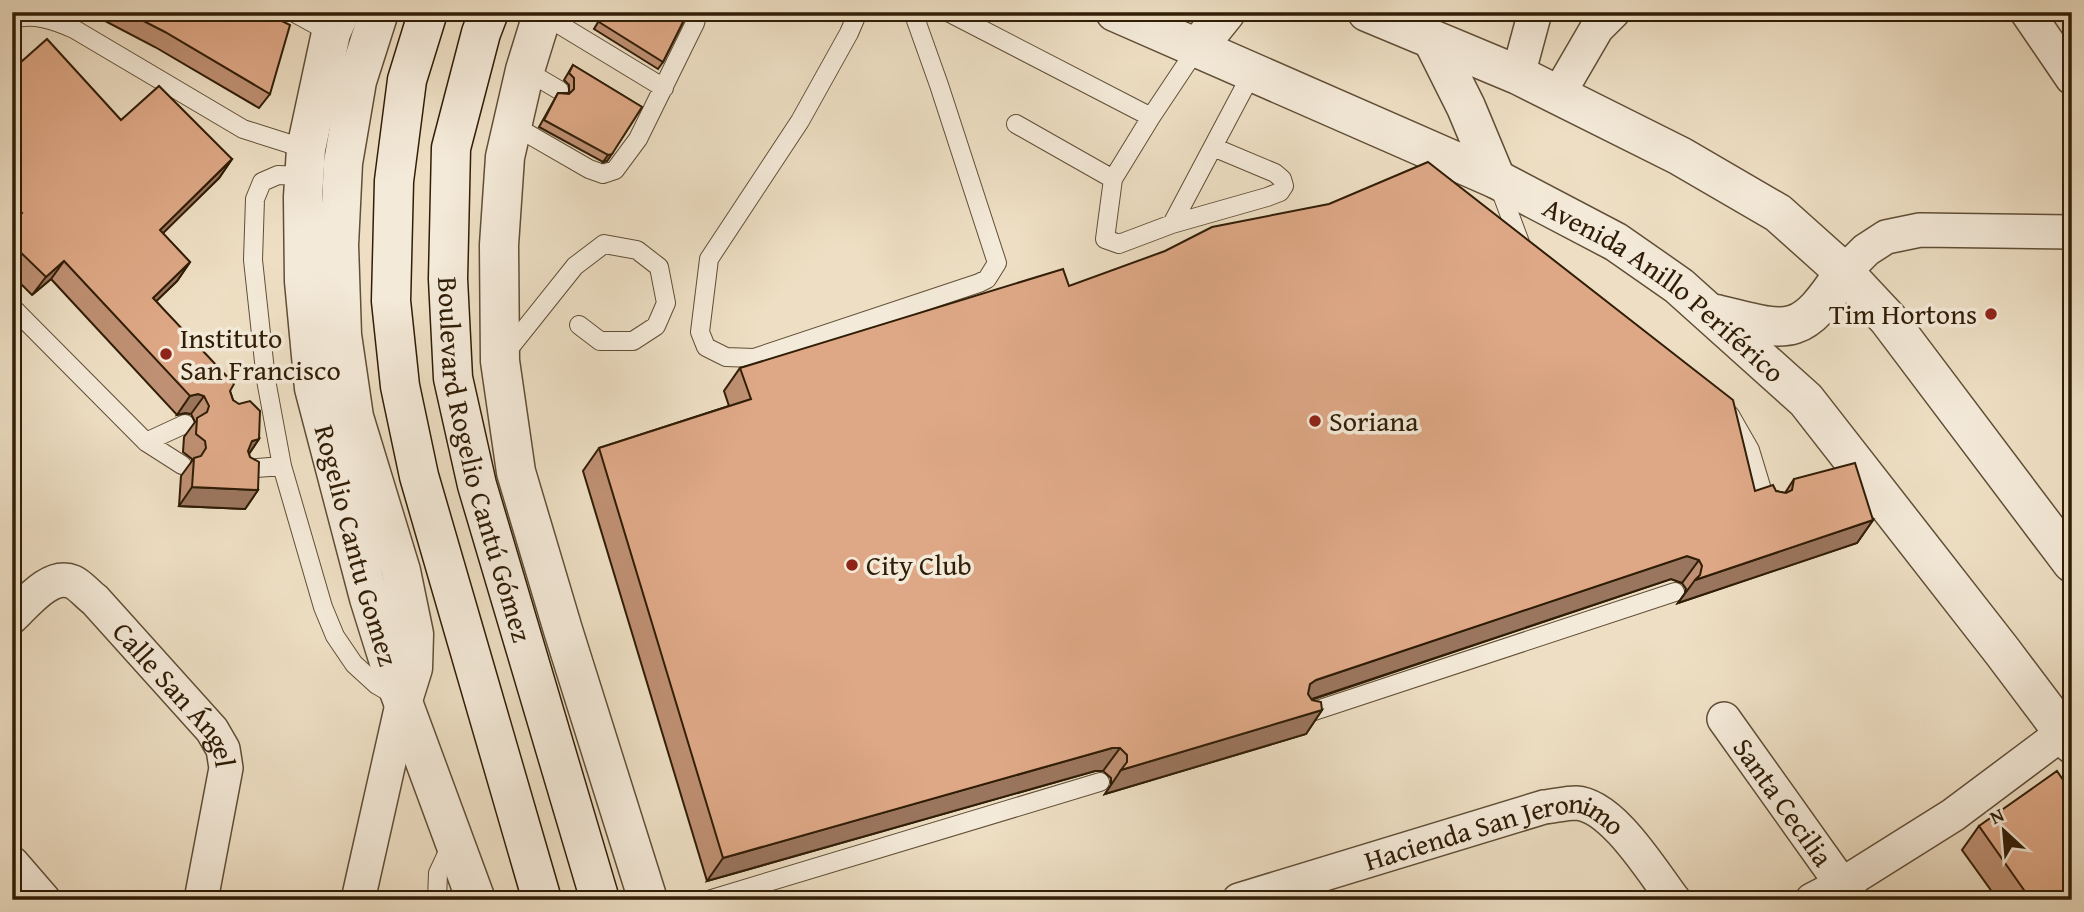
<svg xmlns="http://www.w3.org/2000/svg" width="2084" height="912" font-family="'Gentium Book Plus',serif">
<style>
.lines{fill:none;stroke-linecap:round;stroke-linejoin:round}
.service-casing{stroke:#604e36;stroke-width:20}
.minor-casing{stroke:#604e36;stroke-width:36}
.tertiary-casing{stroke:#604e36;stroke-width:41}
.secondary-casing{stroke:#301d06;stroke-width:41}
.service{stroke:#f4ead9;stroke-width:18}
.minor{stroke:#f4ead9;stroke-width:33}
.tertiary{stroke:#f4ead9;stroke-width:38}
.secondary{stroke:#f4ead9;stroke-width:38}
.wall{fill:#bf9073;stroke:#301d06;stroke-width:2}
.shaded-wall{fill:#9b765e;stroke:#301d06;stroke-width:2}
.building{fill:#dea886;stroke:#301d06;stroke-width:2}
.poi-dot{fill:#8f2418;stroke:#f4ead9;stroke-width:2.5}
.labels{text-anchor:middle;stroke-width:7;stroke-linejoin:round;paint-order:stroke}
.street-label{font-size:28px;fill:#301d06;stroke:#f4ead9}
.poi-label{font-size:28px;fill:#301d06;stroke:#f4ead9;text-anchor:start}
</style>
<rect width="100%" height="100%" fill="#eedfc4"/>
<filter id="stains"><feTurbulence type="fractalNoise" baseFrequency=".00286" numOctaves="4"/><feColorMatrix values="0 0 0 0 .2 0 0 0 0 .09 0 0 0 0 .02 0 0 0 .5 -.17"/></filter>
<radialGradient id="worn" r=".72"><stop offset=".6" stop-color="#630" stop-opacity="0"/><stop offset="1" stop-color="#630" stop-opacity=".3"/></radialGradient>
<g class="lines">
<defs>
<path id="service" d="M 293,12 L 331,33
M 858,12 L 849,33 L 800,121 L 709,259 L 700,332 L 706,347 L 726,357 L 754,358 L 979,283 L 987,279 L 997,263 L 939,85 L 913,12
M 948,12 L 1151,117
M 542,14 L 664,88
M 12,19 C 34,13 54,20 74,29 L 243,129 L 306,149
M 1197,48 L 1151,117 L 1113,179 L 1105,239 L 1119,244 L 1172,224 L 1267,197 L 1280,192 L 1284,186 L 1282,179 L 1275,173 L 1213,147
M 525,70 L 559,90
M 511,124 L 589,169 L 603,174 L 615,170 L 638,139 L 695,23 L 698,12
M 1016,124 L 1113,179
M 304,176 L 278,175 L 262,182 L 255,199 L 253,260 L 266,380 L 282,466 L 323,607 L 335,636 L 354,664 L 377,685 L 394,695
M 1499,186 L 1522,248
M 1172,224 L 1252,73
M 12,307 L 146,442 L 182,465
M 504,355 L 575,266 L 604,244 L 637,250 L 659,267 L 666,303 L 656,326 L 633,341 L 600,341 L 579,325
M 1730,415 L 1750,450 L 1767,506
M 146,442 L 185,424
M 246,469 L 282,466
M 1302,715 L 1675,592
M 437,900 L 438,873 L 452,843
M 708,900 L 1100,782"/>
<g id="minor">
<path d="M 2027,12 L 2072,78"/>
<path d="M 1518,75 L 1535,12"/>
<path d="M 1558,95 L 1597,28 L 1613,12"/>
<path d="M 1844,272 L 1866,250 L 1886,237 L 1920,230 L 2072,232"/>
<path id="s1" d="M 12,617 C 26,604 50,572 73,582 C 80,585 88,595 95,600 L 212,730 L 223,749 L 226,768 L 201,900"/>
<path id="s2" d="M 1724,719 L 1853,900"/>
<path d="M 12,863 L 44,900"/>
<path d="M 358,900 L 403,700"/>
<path id="s3" d="M 1239,900 L 1544,807 C 1554,806 1566,803 1576,803 C 1613,805 1653,873 1674,900"/>
<path d="M 1812,900 L 1843,884 L 1953,815 L 2072,726"/>
</g>
<g id="tertiary">
<path id="s4" d="M 340,12 L 331,33 L 306,149 L 303,197 L 304,281 L 314,388 L 369,598 L 393,675 L 476,900"/>
<path d="M 379,12 L 357,81 L 343,163 L 339,245 L 342,335 L 354,417 L 401,571 L 414,634 L 413,668 L 403,700"/>
<path d="M 543,12 L 525,70 L 505,157 L 499,245 L 500,361 L 516,472 L 563,630 L 648,900"/>
<path id="s5" d="M 1115,12 L 1496,179 L 1616,242 L 1679,286 L 1806,400 L 2002,651 L 2072,744"/>
<path d="M 1367,12 L 1518,75 L 1680,156 L 1778,213 L 1844,272 L 1888,319 L 2072,563"/>
<path d="M 1433,41 L 1466,107 L 1496,179"/>
<path d="M 1197,48 L 1226,12"/>
<path d="M 1716,314 C 1789,332 1800,340 1844,272"/>
</g>
<g id="secondary">
<path d="M 428,12 L 407,80 L 394,181 L 391,301 L 400,386 L 419,476 L 542,900"/>
<path id="s6" d="M 489,12 L 481,33 L 451,148 L 448,279 L 453,378 L 477,485 L 600,900"/>
</g>
</defs>
<use href="#service" class="service-casing"/>
<use href="#minor" class="minor-casing"/>
<use href="#tertiary" class="tertiary-casing"/>
<use href="#secondary" class="secondary-casing"/>
<use href="#service" class="service"/>
<use href="#minor" class="minor"/>
<use href="#tertiary" class="tertiary"/>
<use href="#secondary" class="secondary"/>
</g>
<path class="wall" d="M 88,12 L 264,12 L 270,94 L 259,108 L 155,47 Z
M 604,12 L 688,12 L 663,62 L 658,69 L 594,29 Z
M 573,65 L 642,107 L 607,161 L 603,162 L 539,127 L 558,93 L 569,93 L 569,85 L 564,80 Z
M 12,70 L 121,120 L 232,159 L 219,178 L 162,233 L 190,262 L 177,281 L 156,301 L 230,391 L 233,400 L 259,439 L 249,454 L 258,490 L 245,509 L 179,506 L 181,476 L 192,461 L 192,459 L 183,452 L 184,437 L 195,422 L 191,414 L 185,413 L 177,415 L 51,279 L 32,295 L 12,275 Z
M 1069,286 L 1755,491 L 1776,491 L 1785,493 L 1794,479 L 1873,520 L 1857,543 L 1678,603 L 1685,593 L 1686,589 L 1682,583 L 1671,579 L 1311,700 L 1322,710 L 1306,734 L 1105,794 L 1111,785 L 1111,778 L 1103,771 L 1095,771 L 707,881 L 583,471 L 599,448 L 729,406 L 724,391 L 740,368 Z
M 1979,826 L 2072,900 L 1998,900 L 1962,850 Z"/>
<path class="shaded-wall" d="M 612,154 L 607,161 L 603,162 L 608,155 Z
M 232,159 L 219,178 L 147,249 L 160,230 Z
M 64,261 L 51,279 L 32,295 L 46,277 Z
M 190,262 L 177,281 L 140,317 L 153,298 Z
M 198,394 L 204,396 L 191,414 L 185,413 L 177,415 L 190,396 Z
M 259,439 L 246,458 L 239,460 L 252,441 Z
M 192,487 L 258,490 L 245,509 L 179,506 Z
M 1873,520 L 1857,543 L 1678,603 L 1695,580 Z
M 1687,556 L 1699,560 L 1682,583 L 1671,579 L 1300,703 L 1310,684 L 1316,680 Z
M 1322,710 L 1306,734 L 1105,794 L 1121,770 Z
M 1112,748 L 1120,748 L 1103,771 L 1095,771 L 707,881 L 723,858 Z"/>
<path class="building" d="M 126,12 L 264,12 L 290,25 L 270,94 L 165,32 Z
M 605,12 L 688,12 L 663,62 L 599,22 Z
M 47,39 L 121,120 L 159,86 L 232,159 L 160,230 L 190,262 L 153,298 L 234,384 L 230,391 L 233,400 L 239,404 L 250,401 L 260,411 L 259,439 L 252,441 L 248,451 L 250,457 L 259,462 L 258,490 L 192,487 L 194,458 L 201,456 L 206,448 L 205,441 L 196,434 L 197,418 L 207,412 L 209,406 L 204,396 L 198,394 L 190,396 L 64,261 L 46,277 L 12,244 L 12,222 L 22,213 L 12,202 L 12,70 Z
M 573,65 L 642,107 L 612,154 L 608,155 L 544,120 L 558,93 L 569,94 L 574,89 L 574,78 L 569,73 Z
M 1428,162 L 1733,400 L 1755,491 L 1773,485 L 1776,491 L 1786,493 L 1792,490 L 1794,479 L 1855,463 L 1873,520 L 1695,580 L 1700,575 L 1702,566 L 1699,560 L 1687,556 L 1316,680 L 1310,684 L 1308,694 L 1312,700 L 1321,702 L 1322,710 L 1121,770 L 1127,762 L 1127,755 L 1120,748 L 1112,748 L 723,858 L 599,448 L 751,399 L 740,368 L 1063,269 L 1069,286 L 1165,251 L 1212,227 L 1329,204 Z
M 2057,771 L 2072,793 L 2072,860 L 2069,862 L 2072,866 L 2072,900 L 2031,900 L 1979,826 Z"/>
<g class="poi-dot">
<circle cx="1991" cy="314" r="7"/>
<circle cx="166" cy="354" r="7"/>
<circle cx="1315" cy="421" r="7"/>
<circle cx="852" cy="565" r="7"/>
</g>
<g class="labels">
<g class="street-label">
<text dy="10" stroke="none"><textPath href="#s5" startOffset="618">Avenida Anillo Periférico</textPath></text>
<text dy="10" stroke="none"><textPath href="#s6" startOffset="457">Boulevard Rogelio Cantú Gómez</textPath></text>
<text dy="10" stroke="none"><textPath href="#s4" startOffset="544">Rogelio Cantu Gomez</textPath></text>
<text dy="10" stroke="none"><textPath href="#s1" startOffset="228">Calle San Ángel</textPath></text>
<text dy="10" stroke="none"><textPath href="#s2" startOffset="102">Santa Cecilia</textPath></text>
<text dy="10" stroke="none"><textPath href="#s3" startOffset="268">Hacienda San Jeronimo</textPath></text>
</g>
<g class="poi-label">
<text x="1977" y="324" text-anchor="end">Tim Hortons</text>
<text x="180" y="348">Instituto<tspan x="180" dy="32">San Francisco</tspan></text>
<text x="1329" y="431">Soriana</text>
<text x="866" y="575">City Club</text>
</g>
</g>
<rect width="2084" height="912" fill="none" stroke="#eedfc4" stroke-width="42"/>
<rect x="14" y="14" width="2056" height="884" fill="none" stroke="#301d06" stroke-width="3.5"/>
<rect x="21" y="21" width="2042" height="870" fill="none" stroke="#301d06" stroke-width="2"/>
<g transform="translate(2004 831) rotate(334)" stroke="#f4ead9" stroke-width="5" paint-order="stroke">
<path d="M0-5L12 26L0 18L-12 26Z" fill="#301d06"/>
<text y="-10" font-size="19" font-weight="bold" text-anchor="middle" fill="#301d06">N</text>
</g>
<rect width="100%" height="100%" filter="url(#stains)"/>
<rect width="100%" height="100%" fill="url(#worn)"/>
</svg>
